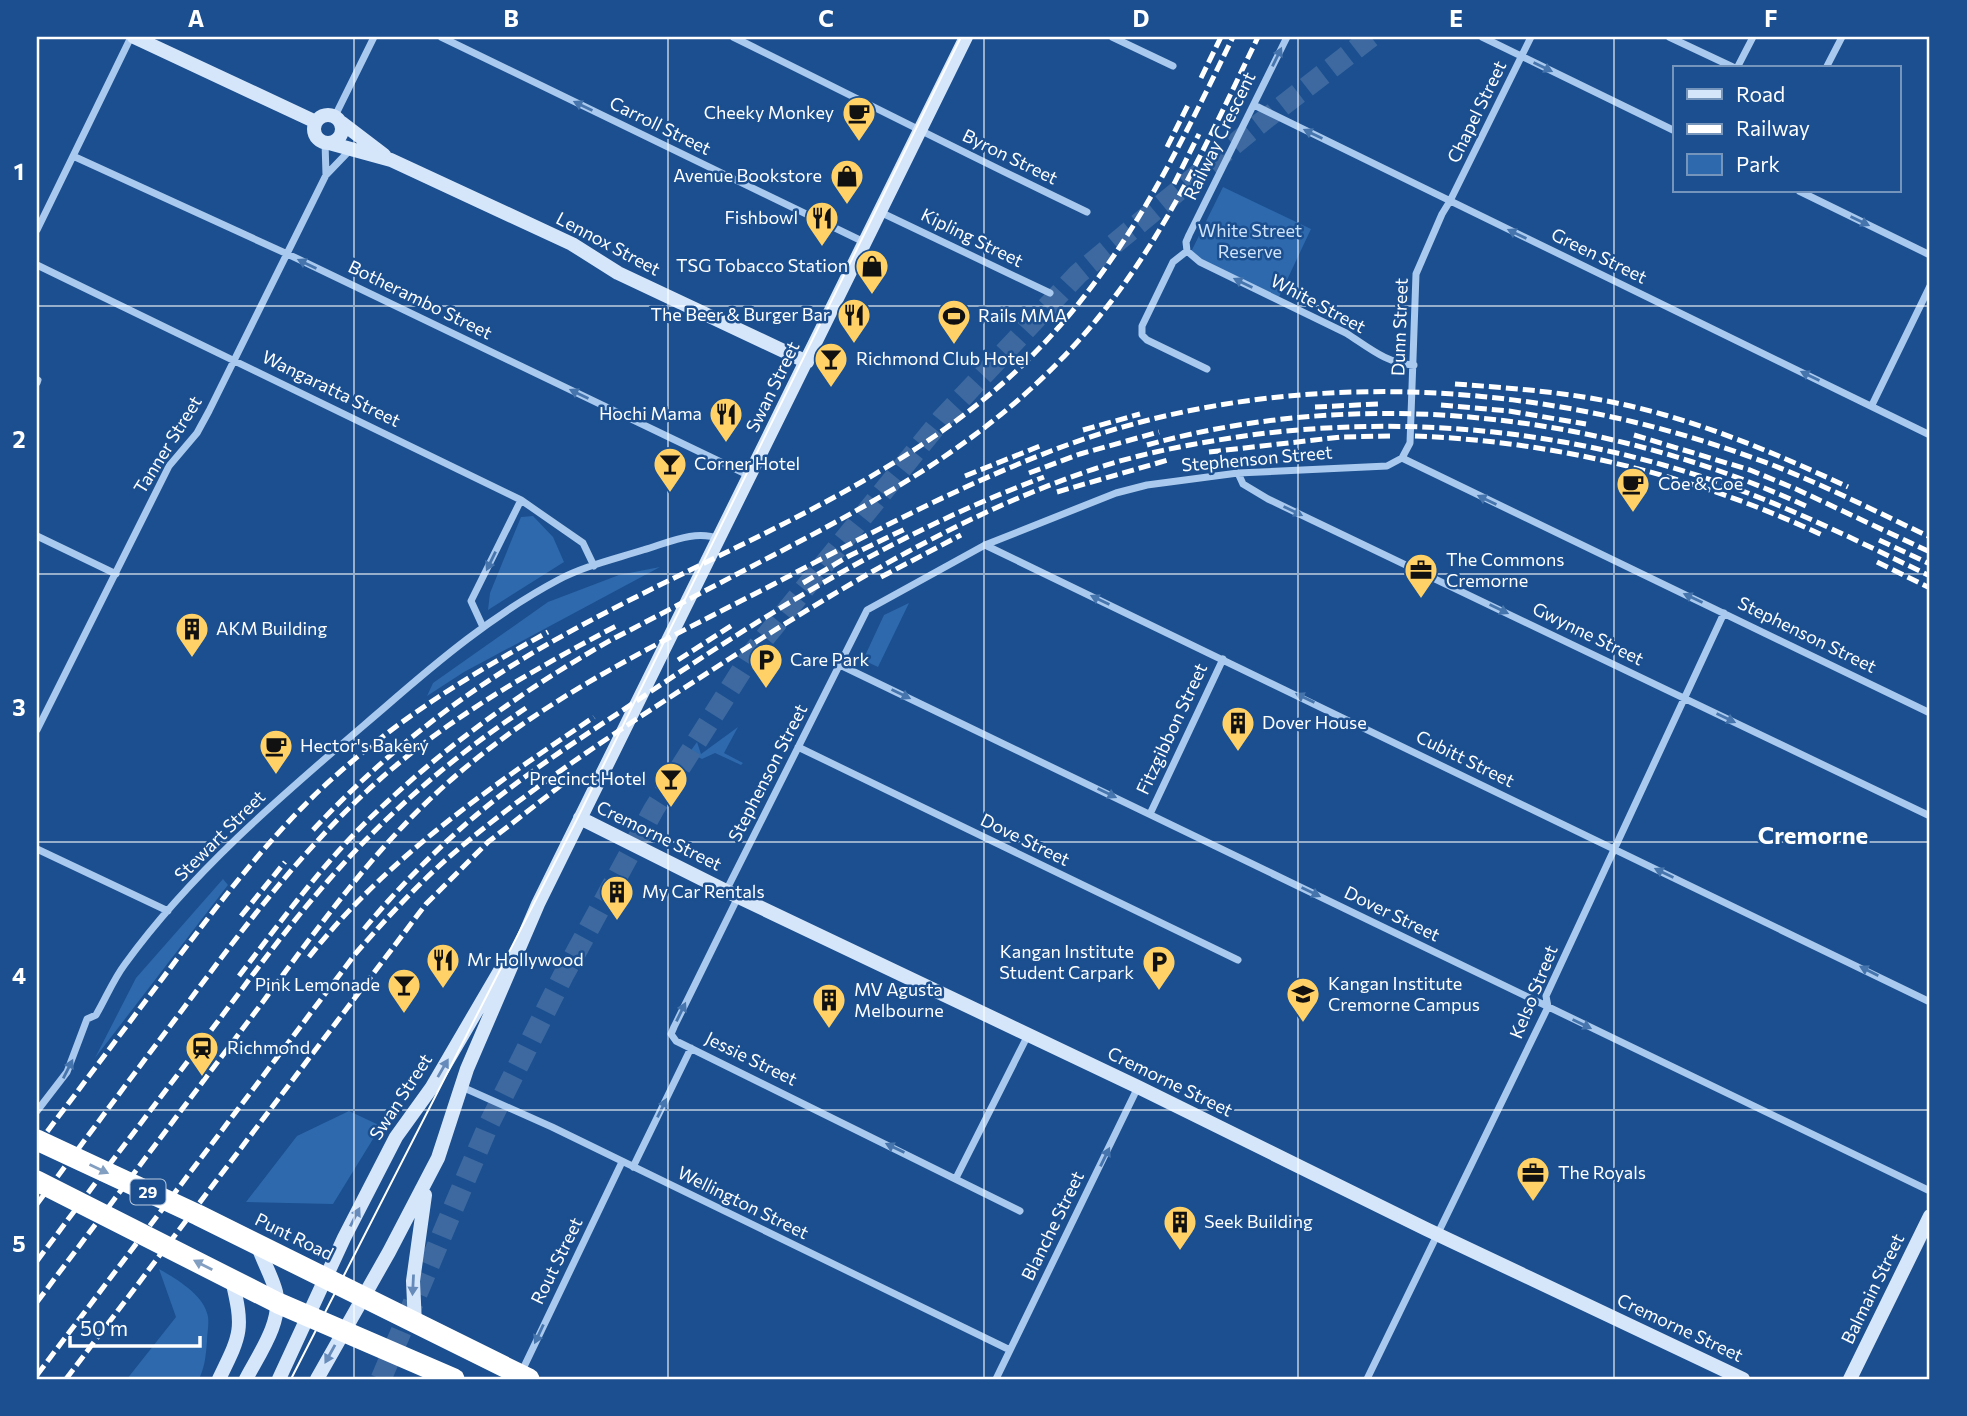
<svg xmlns="http://www.w3.org/2000/svg" width="1967" height="1416" font-family="Commissioner,sans-serif">
<style>
.green{fill:#2e69ad}
.lines{fill:none;stroke-linecap:round;stroke-linejoin:round}
.highway-tunnel{stroke:#3d69a0;stroke-width:21;stroke-dasharray:21 10;stroke-linecap:butt}
.street{stroke:#a9c9ee;stroke-width:7}
.secondary{stroke:#d6e6fa;stroke-width:14}
.highway{stroke:#fff;stroke-width:21}
.tram{stroke:#fff;stroke-width:2}
.rail{stroke:#fff;stroke-width:5;stroke-dasharray:12 5;stroke-linecap:butt}
.oneway{fill:#4674ac}
.oneway2{fill:#668bba}
.oneway3{fill:#829ec1}
.grid{fill:none;stroke:#fff;stroke-width:2;stroke-opacity:0.55}
.labels{text-anchor:middle;stroke-width:5;stroke-linejoin:round;paint-order:stroke}
.shield{fill:#1b4f8f;stroke:#bbcadd;stroke-width:2}
.shield-label{font-size:16px;font-weight:bold;fill:#fff}
.street-label{font-size:18px;fill:#fff;stroke:#1b4f8f}
.poi-label{font-size:18px;fill:#fff;stroke:#1b4f8f;text-anchor:start}
.park-label{font-size:18px;fill:#cfe3fa;stroke:#1b4f8f}
.district-label{font-size:24px;font-weight:bold;fill:#fff;stroke:#1b4f8f}
.neatline{fill:none;stroke:#fff;stroke-width:2.5}
.grid-label{font-size:23px;text-anchor:middle;font-weight:bold;fill:#fff}
</style>
<rect width="100%" height="100%" fill="#1b4f8f"/>
<path class="green" d="M 1223,187 L 1311,229 L 1279,297 L 1190,254 Z
M 533,516 L 553,537 L 564,562 L 488,610 L 490,593 L 521,517 Z
M 660,567 L 464,672 L 427,696 L 433,683 L 548,602 L 619,575 Z
M 909,603 L 878,667 L 863,660 L 884,615 Z
M 738,727 L 724,753 L 743,763 L 741,765 L 715,753 L 702,759 L 692,754 L 692,749 L 697,742 L 701,754 Z
M 223,879 L 228,885 L 95,1058 L 136,978 Z
M 349,1111 L 381,1126 L 333,1204 L 246,1202 L 297,1136 Z
M 159,1269 C 175,1278 202,1294 207,1313 C 210,1321 207,1333 207,1341 C 206,1354 205,1367 199,1379 L 127,1379 L 176,1317 Z"/>
<g class="lines">
<path class="highway-tunnel" d="M 381,1379 L 488,1126 L 563,976 L 654,809 L 754,651 L 941,420 L 1078,274 L 1254,128 L 1371,37"/>
<path class="street" d="M 441,37 L 864,242
M 733,37 C 851,95 968,155 1087,212
M 1112,37 L 1173,66
M 1482,37 L 1675,131
M 1669,37 L 1735,68
M 1737,68 L 1753,37
M 1826,68 L 1842,37
M 1254,105 L 1930,435
M 335,116 L 374,37
M 325,142 L 326,175
M 73,156 L 296,258 L 750,476
M 1799,191 L 1930,255
M 880,212 L 1050,293
M 37,230 L 131,37
M 1187,251 L 1200,262 L 1346,333 C 1368,347 1387,364 1414,365
M 1187,251 L 1186,242 L 1189,235 L 1287,37
M 1187,251 L 1173,262 L 1142,326 L 1142,335 L 1147,340 L 1207,369
M 37,265 L 521,500 L 583,543 L 594,566
M 37,383 L 38,380
M 1872,405 L 1930,286
M 1402,458 L 1930,713
M 1238,473 L 1243,484 L 1268,499 L 1930,816
M 37,536 L 116,574
M 985,545 L 1930,1002
M 483,627 L 471,601 L 521,500
M 840,665 L 1930,1191
M 37,730 L 169,466 L 197,433 L 209,411 L 326,175 L 350,150
M 798,747 L 1238,960
M 1150,814 L 1223,659
M 37,849 L 168,911
M 726,891 L 867,610 L 985,545 L 1116,493 L 1147,485 L 1238,473 L 1387,466 L 1402,458 L 1410,443 L 1416,274 L 1442,214 L 1450,201 L 1531,37
M 738,897 L 674,1027 L 671,1034 L 676,1041 L 1020,1211
M 462,1087 L 552,1127 L 1010,1350
M 37,1111 L 67,1072 L 87,1019 L 96,1015 C 106,998 113,980 125,964 C 195,867 293,786 384,708 C 438,661 494,614 558,580 C 584,566 615,559 643,550 C 668,543 694,529 720,539
M 633,1167 L 691,1048
M 956,1178 L 1028,1035
M 521,1373 L 622,1162
M 996,1379 L 1138,1087
M 1367,1379 L 1548,1007 L 1546,996 L 1724,613"/>
<path class="secondary" d="M 134,37 L 316,122
M314 129a14 14 0 1 1 28 0a14 14 0 1 1-28 0Z
M 342,123 L 384,155
M 329,143 L 391,160 L 572,244 L 618,273 L 807,362
M 580,818 L 726,891 L 1138,1087 L 1426,1229 L 1743,1379
M 415,1324 L 413,1281 L 425,1195
M 219,1379 C 241,1334 244,1330 232,1280
M 246,1379 C 259,1354 283,1321 276,1292 C 272,1276 263,1262 258,1246
M 279,1379 L 344,1238 L 396,1137 L 432,1087 L 501,969
M 317,1379 L 389,1252 L 438,1158 L 467,1069 L 538,904 L 966,37
M 1850,1379 L 1930,1216"/>
<path class="highway" d="M 37,1140 L 198,1215 L 529,1379
M 37,1181 L 278,1303 L 454,1379"/>
<path class="tram" d="M 291,1379 L 577,819 L 961,37"/>
<path class="rail" d="M 1201,78 L 1221,37
M 1167,147 L 1189,103
M 1174,184 L 1199,134
M 1455,384 C 1510,388 1567,392 1621,404 C 1700,421 1775,453 1848,487
M 1441,405 L 1509,411 L 1586,424
M 1315,407 L 1378,404
M 1083,430 L 1140,414
M 1634,435 L 1750,470 L 1796,489 L 1930,552
M 1415,436 C 1554,441 1698,476 1824,536
M 1147,445 C 1364,385 1607,413 1810,508
M 1209,452 L 1341,437 L 1390,436
M 1029,473 L 1080,454 L 1159,432
M 965,476 L 1040,446
M 1057,492 L 1168,460
M 1879,540 L 1930,564
M 1877,562 L 1930,588
M 881,577 L 961,535
M 803,583 L 849,556 L 905,529
M 678,660 L 734,624
M 313,830 C 385,752 471,686 564,635 C 709,554 877,494 1003,383 C 1112,287 1171,165 1233,37
M 241,916 L 285,862
M 364,929 C 399,887 438,847 480,812 C 531,769 589,733 644,696 C 770,611 901,530 1044,477
M 309,957 C 389,856 489,788 594,717
M 239,976 C 279,924 318,870 364,824 C 438,751 521,691 611,640 C 663,613 714,586 766,559 C 895,492 1009,429 1102,313 C 1169,230 1212,132 1258,37
M 37,1145 C 83,1084 129,1023 174,963 C 220,902 266,841 322,788 C 393,722 464,678 548,632
M 37,1204 C 88,1136 138,1068 189,1001 C 244,927 300,853 367,791 C 441,722 529,672 618,625
M 37,1261 C 92,1187 148,1114 203,1041 C 244,987 283,932 327,882 C 385,815 452,757 526,708
M 37,1302 C 110,1205 183,1108 256,1011 C 310,939 363,863 429,800 C 532,702 650,648 774,584 C 865,536 955,488 1051,451 C 1282,362 1547,378 1775,466 C 1828,487 1879,513 1930,537
M 37,1375 L 356,953 C 385,920 415,887 448,858 C 533,784 635,720 729,659 C 844,586 958,516 1088,471 C 1140,453 1196,443 1251,435 C 1413,414 1575,431 1729,486 C 1798,511 1864,544 1930,576
M 66,1379 L 426,904 L 488,842 L 564,783"/>
</g>
<defs><path id="oneway-solid" d="M-6-.8H1V-3.2L6.5 0L1 3.2V.8H-6Z" transform="scale(1.75)"/></defs>
<g class="oneway">
<use href="#oneway-solid" transform="translate(1277 57) rotate(-64)"/>
<use href="#oneway-solid" transform="translate(1543 67) rotate(26)"/>
<use href="#oneway-solid" transform="translate(583 106) rotate(-154)"/>
<use href="#oneway-solid" transform="translate(1313 134) rotate(-154)"/>
<use href="#oneway-solid" transform="translate(1860 221) rotate(26)"/>
<use href="#oneway-solid" transform="translate(1517 234) rotate(-154)"/>
<use href="#oneway-solid" transform="translate(307 264) rotate(-154)"/>
<use href="#oneway-solid" transform="translate(1243 283) rotate(-154)"/>
<use href="#oneway-solid" transform="translate(1810 376) rotate(-154)"/>
<use href="#oneway-solid" transform="translate(579 394) rotate(-154)"/>
<use href="#oneway-solid" transform="translate(1487 500) rotate(-154)"/>
<use href="#oneway-solid" transform="translate(1293 511) rotate(26)"/>
<use href="#oneway-solid" transform="translate(491 561) rotate(116)"/>
<use href="#oneway-solid" transform="translate(1693 598) rotate(-155)"/>
<use href="#oneway-solid" transform="translate(1100 600) rotate(-154)"/>
<use href="#oneway-solid" transform="translate(1499 609) rotate(26)"/>
<use href="#oneway-solid" transform="translate(901 694) rotate(26)"/>
<use href="#oneway-solid" transform="translate(1305 698) rotate(-154)"/>
<use href="#oneway-solid" transform="translate(1726 718) rotate(26)"/>
<use href="#oneway-solid" transform="translate(1107 793) rotate(26)"/>
<use href="#oneway-solid" transform="translate(1664 873) rotate(-154)"/>
<use href="#oneway-solid" transform="translate(1311 892) rotate(26)"/>
<use href="#oneway-solid" transform="translate(1869 971) rotate(-153)"/>
<use href="#oneway-solid" transform="translate(681 1012) rotate(-64)"/>
<use href="#oneway-solid" transform="translate(1582 1024) rotate(26)"/>
<use href="#oneway-solid" transform="translate(68 1069) rotate(-63)"/>
<use href="#oneway-solid" transform="translate(662 1108) rotate(-64)"/>
<use href="#oneway-solid" transform="translate(895 1148) rotate(-154)"/>
<use href="#oneway-solid" transform="translate(1105 1157) rotate(-64)"/>
<use href="#oneway-solid" transform="translate(539 1334) rotate(115)"/>
</g>
<g class="oneway2">
<use href="#oneway-solid" transform="translate(443 1068) rotate(-60)"/>
<use href="#oneway-solid" transform="translate(355 1217) rotate(-63)"/>
<use href="#oneway-solid" transform="translate(413 1285) rotate(93)"/>
<use href="#oneway-solid" transform="translate(330 1354) rotate(119)"/>
</g>
<g class="oneway3">
<use href="#oneway-solid" transform="translate(99 1169) rotate(25)"/>
<use href="#oneway-solid" transform="translate(203 1265) rotate(-153)"/>
</g>
<path class="grid" d="M 354,37 L 354,1379M 668,37 L 668,1379M 984,37 L 984,1379M 1298,37 L 1298,1379M 1614,37 L 1614,1379M 37,306 L 1930,306M 37,574 L 1930,574M 37,842 L 1930,842M 37,1110 L 1930,1110"/>
<defs>
<symbol id="cafe-pin" viewBox="-11 -11 22 30"><path d="M0 17L-7.5 6A9.5 9.5 0 1 1 7.5 6Z" fill="#ffd166" stroke="#1b4f8f"/><path d="M-5.5-4.5H6V0H3Q3 3.5 0 3.5H-2.5Q-5.5 3.5-5.5 0ZM3-3.2v2h1.7v-2ZM-6 4.5H4V6H-6Z" fill="#111"/></symbol>
<symbol id="shop-pin" viewBox="-11 -11 22 30"><path d="M0 17L-7.5 6A9.5 9.5 0 1 1 7.5 6Z" fill="#ffd166" stroke="#1b4f8f"/><path d="M-5-2.5h2.3a2.7 3.5 0 0 1 5.4 0H5L5.5 6h-11ZM-1.5-2.5h3a1.5 2.3 0 0 0-3 0Z" fill="#111"/></symbol>
<symbol id="restaurant-pin" viewBox="-11 -11 22 30"><path d="M0 17L-7.5 6A9.5 9.5 0 1 1 7.5 6Z" fill="#ffd166" stroke="#1b4f8f"/><path d="M-5-6h1v4h1v-4h1v4h1v-4h1v5L-1.5 .5V6h-2V.5L-5-1ZM5-6V6H3V1.5H1.5Q1.5-4 5-6Z" fill="#111"/></symbol>
<symbol id="stadium-pin" viewBox="-11 -11 22 30"><path d="M0 17L-7.5 6A9.5 9.5 0 1 1 7.5 6Z" fill="#ffd166" stroke="#1b4f8f"/><path d="M0-5a6.5 5 0 1 0 0 10a6.5 5 0 1 0 0-10ZM-3.5-1.8h7v3.6h-7Z" fill="#111"/></symbol>
<symbol id="bar-pin" viewBox="-11 -11 22 30"><path d="M0 17L-7.5 6A9.5 9.5 0 1 1 7.5 6Z" fill="#ffd166" stroke="#1b4f8f"/><path d="M-6-5H6L.8 .8V4.5H3.5V6h-7V4.5H-.8V.8Z" fill="#111"/></symbol>
<symbol id="office-pin" viewBox="-11 -11 22 30"><path d="M0 17L-7.5 6A9.5 9.5 0 1 1 7.5 6Z" fill="#ffd166" stroke="#1b4f8f"/><path d="M-6-3h4V-5.5h4V-3h4V5H-6ZM-1-4.5V-3h2v-1.5ZM-6 0V1H6V0Z" fill="#111"/></symbol>
<symbol id="building-pin" viewBox="-11 -11 22 30"><path d="M0 17L-7.5 6A9.5 9.5 0 1 1 7.5 6Z" fill="#ffd166" stroke="#1b4f8f"/><path d="M-4-6H4V6H1V3H-1V6H-4ZM-2.5-4.3h1.7v1.8h-1.7ZM.8-4.3h1.7v1.8H.8ZM-2.5-1h1.7V.8h-1.7ZM.8-1h1.7V.8H.8Z" fill="#111"/></symbol>
<symbol id="parking-pin" viewBox="-11 -11 22 30"><path d="M0 17L-7.5 6A9.5 9.5 0 1 1 7.5 6Z" fill="#ffd166" stroke="#1b4f8f"/><path d="M-3.5-5.5H1a3.5 3.5 0 0 1 0 7H-1V5.5H-3.5ZM-1-3.4V-.6H.8a1.4 1.4 0 0 0 0-2.8Z" fill="#111"/></symbol>
<symbol id="university-pin" viewBox="-11 -11 22 30"><path d="M0 17L-7.5 6A9.5 9.5 0 1 1 7.5 6Z" fill="#ffd166" stroke="#1b4f8f"/><path d="M0-5L7-2L0 1L-7-2ZM-4 1L0 2.5L4 1V4Q0 6-4 4Z" fill="#111"/></symbol>
<symbol id="station-pin" viewBox="-11 -11 22 30"><path d="M0 17L-7.5 6A9.5 9.5 0 1 1 7.5 6Z" fill="#ffd166" stroke="#1b4f8f"/><path d="M-3-6H3Q5-6 5-4V2Q5 4 3 4L4.5 6H3L1.5 4h-3L-3 6H-4.5L-3 4Q-5 4-5 2V-4Q-5-6-3-6ZM-3.5-4v3h7v-3ZM-3.5 1v1.5H-2V1ZM2 1v1.5H3.5V1Z" fill="#111"/></symbol>
</defs>
<g fill-rule="evenodd">
<use href="#cafe-pin" x="840" y="94" width="38" height="52"/>
<use href="#shop-pin" x="828" y="157" width="38" height="52"/>
<use href="#restaurant-pin" x="803" y="199" width="38" height="52"/>
<use href="#shop-pin" x="853" y="247" width="38" height="52"/>
<use href="#restaurant-pin" x="835" y="296" width="38" height="52"/>
<use href="#stadium-pin" x="935" y="297" width="38" height="52"/>
<use href="#bar-pin" x="812" y="340" width="38" height="52"/>
<use href="#restaurant-pin" x="707" y="395" width="38" height="52"/>
<use href="#bar-pin" x="651" y="445" width="38" height="52"/>
<use href="#cafe-pin" x="1614" y="465" width="38" height="52"/>
<use href="#office-pin" x="1402" y="551" width="38" height="52"/>
<use href="#building-pin" x="173" y="610" width="38" height="52"/>
<use href="#parking-pin" x="747" y="641" width="38" height="52"/>
<use href="#building-pin" x="1219" y="704" width="38" height="52"/>
<use href="#cafe-pin" x="257" y="727" width="38" height="52"/>
<use href="#bar-pin" x="652" y="760" width="38" height="52"/>
<use href="#building-pin" x="598" y="873" width="38" height="52"/>
<use href="#restaurant-pin" x="424" y="941" width="38" height="52"/>
<use href="#parking-pin" x="1140" y="943" width="38" height="52"/>
<use href="#bar-pin" x="385" y="966" width="38" height="52"/>
<use href="#university-pin" x="1284" y="975" width="38" height="52"/>
<use href="#building-pin" x="810" y="981" width="38" height="52"/>
<use href="#station-pin" x="183" y="1029" width="38" height="52"/>
<use href="#office-pin" x="1514" y="1154" width="38" height="52"/>
<use href="#building-pin" x="1161" y="1203" width="38" height="52"/>
</g>
<g class="labels">
<rect class="shield" x="130.5" y="1179.5" width="35" height="25" rx="5"/>
<g class="shield-label">
<text x="148" y="1198">29</text>
</g>
<g class="street-label">
<text transform="translate(1477 112) rotate(-64)" y="6">Chapel Street</text>
<text transform="translate(660 126) rotate(26)" y="6">Carroll Street</text>
<text transform="translate(1220 136) rotate(-64)" y="6">Railway Crescent</text>
<text transform="translate(1010 157) rotate(26)" y="6">Byron Street</text>
<text transform="translate(972 238) rotate(26)" y="6">Kipling Street</text>
<text transform="translate(608 244) rotate(28)" y="6">Lennox Street</text>
<text transform="translate(1599 256) rotate(26)" y="6">Green Street</text>
<text transform="translate(420 300) rotate(26)" y="6">Botherambo Street</text>
<text transform="translate(1318 304) rotate(28)" y="6">White Street</text>
<text transform="translate(1400 327) rotate(-88)" y="6">Dunn Street</text>
<text transform="translate(773 387) rotate(-64)" y="6">Swan Street</text>
<text transform="translate(331 389) rotate(26)" y="6">Wangaratta Street</text>
<text transform="translate(168 445) rotate(-58)" y="6">Tanner Street</text>
<text transform="translate(1257 459) rotate(-5)" y="6">Stephenson Street</text>
<text transform="translate(1588 634) rotate(26)" y="6">Gwynne Street</text>
<text transform="translate(1807 635) rotate(26)" y="6">Stephenson Street</text>
<text transform="translate(1172 729) rotate(-65)" y="6">Fitzgibbon Street</text>
<text transform="translate(1465 759) rotate(26)" y="6">Cubitt Street</text>
<text transform="translate(768 773) rotate(-63)" y="6">Stephenson Street</text>
<text transform="translate(220 836) rotate(-45)" y="6">Stewart Street</text>
<text transform="translate(659 836) rotate(26)" y="6">Cremorne Street</text>
<text transform="translate(1025 840) rotate(26)" y="6">Dove Street</text>
<text transform="translate(1392 914) rotate(26)" y="6">Dover Street</text>
<text transform="translate(1534 992) rotate(-68)" y="6">Kelso Street</text>
<text transform="translate(751 1059) rotate(26)" y="6">Jessie Street</text>
<text transform="translate(1170 1082) rotate(26)" y="6">Cremorne Street</text>
<text transform="translate(401 1097) rotate(-57)" y="6">Swan Street</text>
<text transform="translate(743 1203) rotate(26)" y="6">Wellington Street</text>
<text transform="translate(1053 1226) rotate(-64)" y="6">Blanche Street</text>
<text transform="translate(294 1237) rotate(26)" y="6">Punt Road</text>
<text transform="translate(557 1261) rotate(-64)" y="6">Rout Street</text>
<text transform="translate(1873 1289) rotate(-64)" y="6">Balmain Street</text>
<text transform="translate(1680 1328) rotate(25)" y="6">Cremorne Street</text>
</g>
<g class="poi-label">
<text x="834" y="119" text-anchor="end">Cheeky Monkey</text>
<text x="822" y="182" text-anchor="end">Avenue Bookstore</text>
<text x="798" y="224" text-anchor="end">Fishbowl</text>
<text x="848" y="272" text-anchor="end">TSG Tobacco Station</text>
<text x="830" y="321" text-anchor="end">The Beer &amp; Burger Bar</text>
<text x="978" y="322">Rails MMA</text>
<text x="856" y="365">Richmond Club Hotel</text>
<text x="702" y="420" text-anchor="end">Hochi Mama</text>
<text x="694" y="470">Corner Hotel</text>
<text x="1658" y="490">Coe &amp; Coe</text>
<text x="1446" y="566">The Commons<tspan x="1446" dy="21">Cremorne</tspan></text>
<text x="216" y="635">AKM Building</text>
<text x="790" y="666">Care Park</text>
<text x="1262" y="729">Dover House</text>
<text x="300" y="752">Hector's Bakery</text>
<text x="646" y="785" text-anchor="end">Precinct Hotel</text>
<text x="642" y="898">My Car Rentals</text>
<text x="1134" y="958" text-anchor="end">Kangan Institute<tspan x="1134" dy="21">Student Carpark</tspan></text>
<text x="467" y="966">Mr Hollywood</text>
<text x="1328" y="990">Kangan Institute<tspan x="1328" dy="21">Cremorne Campus</tspan></text>
<text x="380" y="991" text-anchor="end">Pink Lemonade</text>
<text x="854" y="996">MV Agusta<tspan x="854" dy="21">Melbourne</tspan></text>
<text x="227" y="1054">Richmond</text>
<text x="1558" y="1179">The Royals</text>
<text x="1204" y="1228">Seek Building</text>
</g>
<g class="park-label">
<text x="1250" y="237">White Street<tspan x="1250" dy="21">Reserve</tspan></text>
</g>
<g class="district-label">
<text x="1813" y="844">Cremorne</text>
</g>
</g>
<rect width="1967" height="1416" fill="none" stroke="#1b4f8f" stroke-width="77"/>
<rect x="1673" y="66" width="228" height="126" fill="#1b4f8f" stroke="#7695bc" stroke-width="2"/>
<rect x="1687" y="89" width="35" height="10" fill="#d6e6fa" stroke="#7695bc" stroke-width="2"/>
<text x="1736" y="102" font-size="21" fill="#ffffff">Road</text>
<rect x="1687" y="124" width="35" height="10" fill="#ffffff" stroke="#7695bc" stroke-width="2"/>
<text x="1736" y="136" font-size="21" fill="#ffffff">Railway</text>
<rect x="1687" y="154" width="35" height="21" fill="#2e69ad" stroke="#7695bc" stroke-width="2"/>
<text x="1736" y="172" font-size="21" fill="#ffffff">Park</text>
<path d="M70 1336v10h130v-10" fill="none" stroke="#ffffff" stroke-width="3.5"/>
<text x="80" y="1336" font-size="21" fill="#ffffff" stroke="#1b4f8f" stroke-width="5" paint-order="stroke">50 m</text>
<rect x="38" y="38" width="1890" height="1340" class="neatline"/>
<g class="grid-label">
<text x="196" y="27">A</text>
<text x="511" y="27">B</text>
<text x="826" y="27">C</text>
<text x="1141" y="27">D</text>
<text x="1456" y="27">E</text>
<text x="1771" y="27">F</text>
<text x="19" y="180">1</text>
<text x="19" y="448">2</text>
<text x="19" y="716">3</text>
<text x="19" y="984">4</text>
<text x="19" y="1252">5</text>
</g>
</svg>
